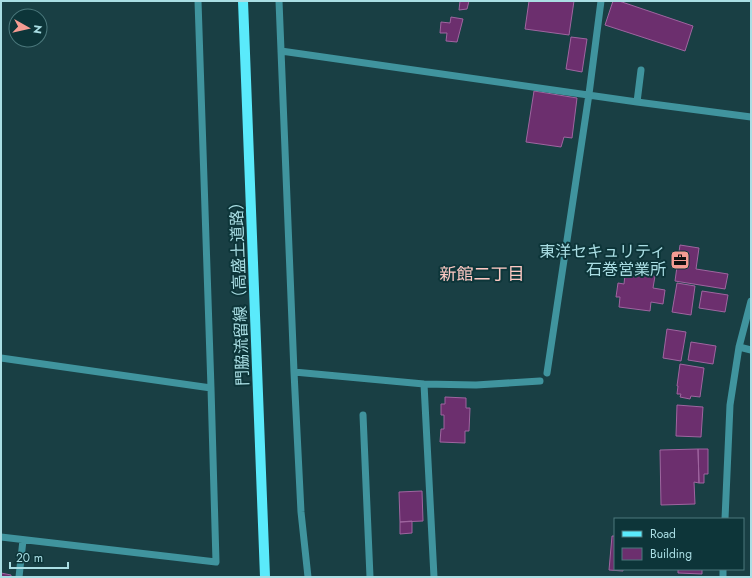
<svg xmlns="http://www.w3.org/2000/svg" width="752" height="578" font-family="Jost,'Noto Sans JP',sans-serif">
<style>
.building{fill:#6c2f6e;stroke:#9f65a0}
.lines{fill:none;stroke-linecap:round;stroke-linejoin:round}
.minor{stroke:#40949e;stroke-width:7}
.major{stroke:#5aeafb;stroke-width:10}
.labels{text-anchor:middle;stroke-width:4;stroke-linejoin:round;paint-order:stroke}
.poi-label{font-size:16px;fill:#aadee4;stroke:#0d3539;text-anchor:end}
.street-label{font-size:16px;fill:#aadee4;stroke:#0d3539}
.neighbourhood-label{font-size:17px;fill:#fdc9c3;stroke:#0d3539}
</style>
<rect width="100%" height="100%" fill="#193f44"/>
<path class="building" d="M 460,1 L 469,1 L 467,9 L 459,10 Z
M 529,1 L 574,1 L 569,35 L 525,29 Z
M 613,1 L 619,1 L 693,26 L 685,51 L 605,25 Z
M 451,17 L 463,19 L 457,42 L 446,41 L 447,33 L 440,33 L 441,22 L 450,23 Z
M 571,37 L 587,39 L 582,72 L 566,69 Z
M 534,91 L 577,98 L 572,138 L 564,137 L 561,147 L 526,142 Z
M 680,245 L 699,248 L 696,269 L 728,274 L 725,289 L 675,281 Z
M 632,273 L 655,276 L 653,288 L 665,290 L 663,304 L 651,302 L 650,311 L 619,307 L 620,297 L 616,297 L 618,283 L 624,284 L 625,275 L 631,276 Z
M 677,283 L 695,286 L 691,315 L 672,312 Z
M 702,291 L 728,295 L 725,312 L 699,308 Z
M 667,329 L 686,332 L 681,361 L 663,358 Z
M 691,342 L 716,346 L 713,364 L 688,360 Z
M 680,364 L 704,368 L 700,397 L 691,396 L 690,399 L 680,397 L 681,394 L 677,394 L 678,386 L 677,386 Z
M 445,397 L 466,398 L 466,408 L 470,408 L 469,431 L 465,431 L 465,443 L 440,442 L 441,429 L 444,429 L 444,415 L 441,415 L 441,404 L 445,404 Z
M 677,405 L 703,407 L 701,437 L 676,436 Z
M 698,449 L 708,449 L 708,474 L 704,474 L 704,483 L 699,483 Z
M 698,449 L 699,483 L 694,482 L 695,504 L 661,505 L 660,450 Z
M 422,491 L 423,521 L 400,522 L 399,492 Z
M 412,521 L 412,533 L 400,534 L 400,522 Z
M 612,536 L 615,536 L 615,569 L 623,569 L 623,571 L 609,570 Z
M 678,569 L 702,569 L 702,574 L 678,573 Z
M 1,573 L 11,575 L 11,577 L 1,577 Z"/>
<g class="lines">
<path class="minor" d="M 279,1 L 294,372 L 301,512 L 308,577
M 281,51 L 637,102 L 751,117
M 637,102 L 641,70
M 739,347 L 751,350
M 1,358 L 211,388
M 294,372 L 424,384 L 476,385 L 540,381
M 547,373 L 589,94 L 601,1
M 424,384 L 434,577
M 363,415 L 370,577
M 725,519 L 730,405 L 739,347 L 751,301
M 1,537 L 216,562 L 211,388 L 198,1
M 19,577 L 23,540
M 723,577 L 723,569"/>
<path class="major" d="M 243,1 L 265,577"/>
</g>
<defs>
<symbol id="office-square" viewBox="-11 -11 22 22"><rect x="-9" y="-9" width="18" height="18" rx="4" fill="#f59c93" stroke="#0d3539"/><path d="M-6-3h4V-5.5h4V-3h4V5H-6ZM-1-4.5V-3h2v-1.5ZM-6 0V1H6V0Z" fill="#111"/></symbol>
</defs>
<g fill-rule="evenodd">
<use href="#office-square" x="669" y="249" width="22" height="22"/>
</g>
<g class="labels">
<g class="poi-label">
<text x="666" y="257">東洋セキュリティ<tspan x="666" dy="18">石巻営業所</tspan></text>
</g>
<g class="street-label">
<text transform="translate(239 290) rotate(-92)" y="6">門脇流留線（高盛土道路）</text>
</g>
<g class="neighbourhood-label">
<text x="482" y="280">新館二丁目</text>
</g>
</g>
<rect width="752" height="578" fill="none" stroke="#aadee4" stroke-width="4"/>
<rect x="614" y="518" width="130" height="52" fill="#0d3539" stroke="#4c797d"/>
<rect x="622" y="531" width="20" height="6" fill="#5aeafb" stroke="#4c797d"/>
<text x="650" y="538" font-size="12" fill="#aadee4">Road</text>
<rect x="622" y="548" width="20" height="12" fill="#6c2f6e" stroke="#4c797d"/>
<text x="650" y="558" font-size="12" fill="#aadee4">Building</text>
<g transform="translate(28 28) rotate(98)"><circle r="19" fill="#0d3539" stroke="#4c797d"/>
<path d="M0-3L7 15L0 10L-7 15Z" fill="#f59c93"/>
<text y="-6" font-size="11" font-weight="bold" text-anchor="middle" fill="#aadee4">N</text>
</g>
<path d="M10 562v6h58v-6" fill="none" stroke="#aadee4" stroke-width="2"/>
<text x="16" y="562" font-size="12" fill="#aadee4" stroke="#0d3539" stroke-width="3" paint-order="stroke">20 m</text>
</svg>
